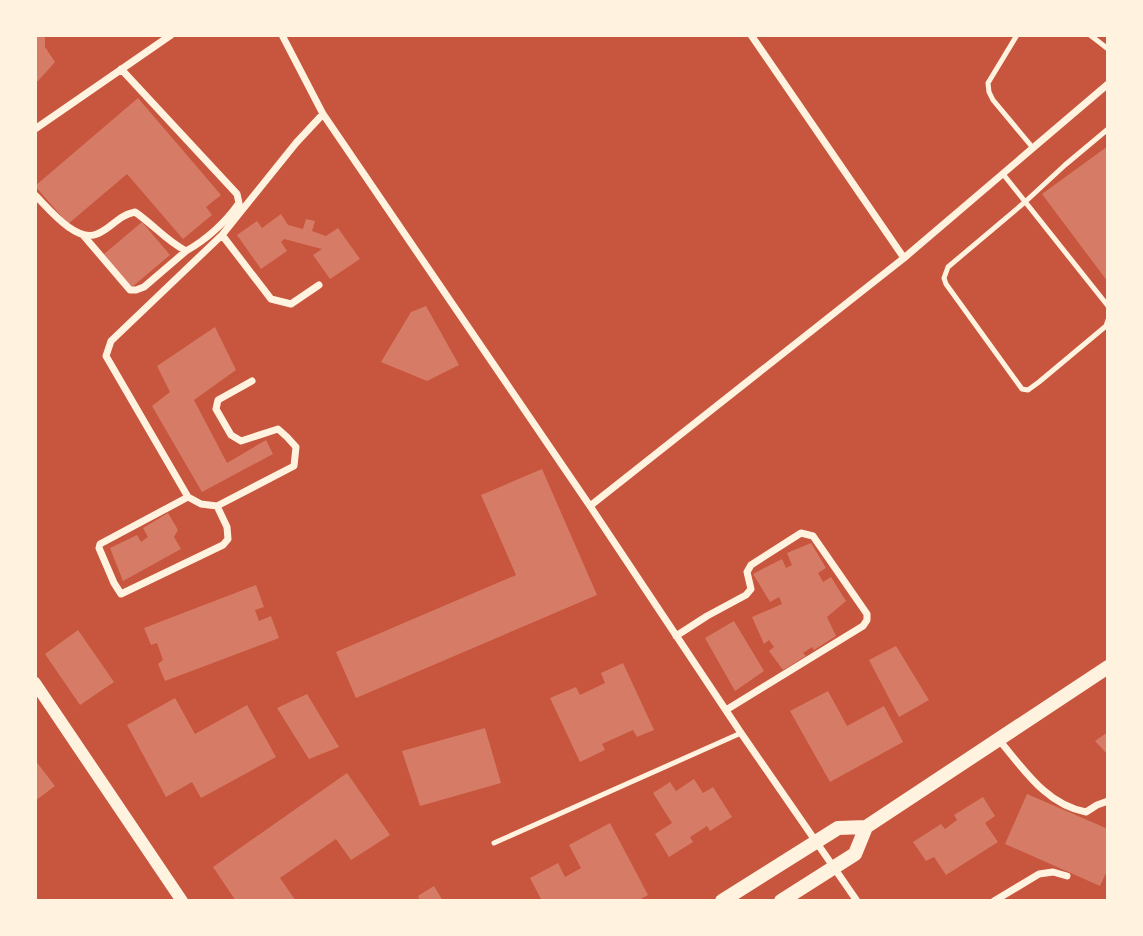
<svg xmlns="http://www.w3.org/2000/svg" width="1143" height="936" font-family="'Public Sans',sans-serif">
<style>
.building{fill:#d67c66}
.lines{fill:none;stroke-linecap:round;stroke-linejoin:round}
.service{stroke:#fff3e0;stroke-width:5}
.minor{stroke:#fff3e0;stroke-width:7}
.tertiary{stroke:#fff3e0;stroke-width:12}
.secondary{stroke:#fff3e0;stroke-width:14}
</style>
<rect width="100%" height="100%" fill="#c8553d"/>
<path class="building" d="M 35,35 L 45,35 L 45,47 L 55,62 L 38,81 L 35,82 Z
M 138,98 L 221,195 L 206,207 L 212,215 L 183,239 L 127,174 L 68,224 L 35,186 Z
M 1108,146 L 1108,282 L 1042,194 Z
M 281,214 L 288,225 L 303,229 L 306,219 L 315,221 L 312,231 L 326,236 L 338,228 L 360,259 L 330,279 L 313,255 L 322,249 L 284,239 L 281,242 L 287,251 L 261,269 L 237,235 L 257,221 L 262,228 Z
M 142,222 L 170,255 L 132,287 L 104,254 Z
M 426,306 L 459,365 L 427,381 L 381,362 L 411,312 Z
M 215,327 L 236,370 L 194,400 L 227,463 L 266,440 L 273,454 L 202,492 L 152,406 L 170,392 L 157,366 Z
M 542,469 L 597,595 L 356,698 L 336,652 L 516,575 L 481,495 Z
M 168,513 L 178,530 L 174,537 L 181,549 L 123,581 L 110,548 L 137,535 L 141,542 L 148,537 L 143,528 Z
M 811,543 L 826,568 L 818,573 L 823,582 L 831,577 L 846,601 L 827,617 L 836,636 L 814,650 L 812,647 L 803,653 L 806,656 L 783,670 L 769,651 L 774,647 L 769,640 L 764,644 L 752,617 L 782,604 L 779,597 L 770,602 L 753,574 L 782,559 L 786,568 L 792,565 L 787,553 Z
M 256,585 L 264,607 L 255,610 L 259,621 L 271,616 L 279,638 L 165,681 L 158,664 L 163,660 L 157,643 L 151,645 L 144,628 Z
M 734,621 L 764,671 L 735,691 L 705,638 Z
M 78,630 L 114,682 L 80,705 L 45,654 Z
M 896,646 L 929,700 L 899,717 L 869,660 Z
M 623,663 L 654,730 L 637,737 L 633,730 L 602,744 L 605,750 L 580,762 L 550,698 L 576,687 L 580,695 L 605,683 L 601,673 Z
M 828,691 L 847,726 L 884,706 L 903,742 L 830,782 L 790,711 Z
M 307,694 L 339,747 L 309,759 L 277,708 Z
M 175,698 L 195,734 L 247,705 L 276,757 L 201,798 L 192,782 L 166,797 L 127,725 Z
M 485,728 L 501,783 L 420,806 L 402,751 Z
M 1108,732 L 1108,755 L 1095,741 Z
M 35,760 L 55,786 L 35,801 Z
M 347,773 L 390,835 L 351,860 L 336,839 L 280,878 L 296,901 L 236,901 L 213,867 Z
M 694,779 L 703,793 L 713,787 L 732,817 L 710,831 L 707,826 L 690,837 L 693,842 L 669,857 L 655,834 L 672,823 L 653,793 L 670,782 L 676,791 Z
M 1027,794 L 1108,829 L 1108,869 L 1100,886 L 1005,844 Z
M 983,797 L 995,816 L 985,823 L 998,842 L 946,875 L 934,857 L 926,861 L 913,842 L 941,824 L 945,829 L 957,820 L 954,815 Z
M 610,823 L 648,895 L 637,901 L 542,901 L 530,878 L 558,863 L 565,877 L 581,868 L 569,845 Z
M 434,886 L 443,901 L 420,901 L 418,896 Z"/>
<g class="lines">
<path class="service" d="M 1017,35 L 988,83 L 989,92 L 993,100 L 1033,148
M 1090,35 L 1108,49
M 1108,129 L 1065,165 L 1025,202 L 948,267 L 944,278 L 946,284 L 1022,389 L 1028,390 L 1039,382 L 1106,326 L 1108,320
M 1003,174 L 1108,306
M 494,843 L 741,733"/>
<path class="minor" d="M 282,35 L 323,114 L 590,506 L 741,733 L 857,901
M 751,35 L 904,258
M 35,129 L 171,35
M 35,195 C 49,209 76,243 97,234 C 112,228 117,216 135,212 C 154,225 165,240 186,251 C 206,240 226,222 239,203 L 237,194 L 121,69
M 83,235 L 130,290 L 136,290 L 144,287 L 186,251
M 222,235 L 271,299 L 291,304 L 319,285
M 252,381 L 218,400 L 216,409 L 231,435 L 241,441 L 278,429 L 287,437 L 296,447 L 294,466 L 217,506 L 201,504 L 188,497 L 106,356 L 111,341 L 222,235 L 296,143 L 323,114
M 188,497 L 100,544 L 99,548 L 114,583 L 121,594 L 223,545 L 228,539 L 227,527 L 217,506
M 590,506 L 904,258 L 1108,84
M 676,636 L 707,616 L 746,595 L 751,589 L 747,572 L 751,565 L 801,533 L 813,536 L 867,614 L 867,620 L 863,626 L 726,710
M 999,740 C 1023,768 1046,805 1086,812 L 1097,805 L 1108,801
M 994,901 L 1039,874 L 1053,872 L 1067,876"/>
<path class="tertiary" d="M 35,683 L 182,901"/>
<path class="secondary" d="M 722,901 L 838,828 L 866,827 L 1108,667
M 781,901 L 855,854 L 866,827"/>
</g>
<rect width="1143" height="936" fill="none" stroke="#fff3e0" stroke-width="74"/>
</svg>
